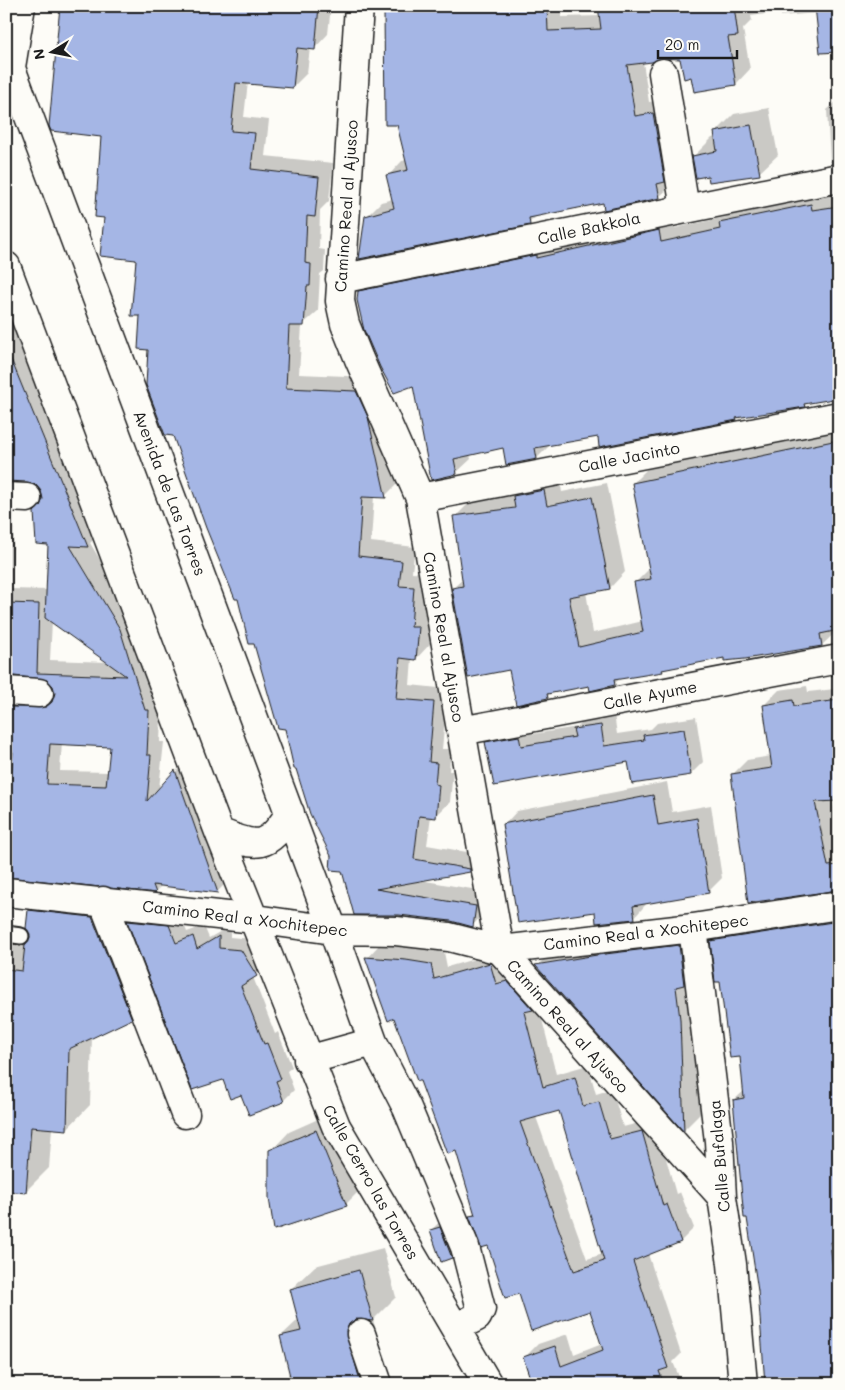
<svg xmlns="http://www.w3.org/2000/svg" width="845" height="1390" font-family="Mali,sans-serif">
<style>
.shadow{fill:#0003;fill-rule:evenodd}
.building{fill:#a5b6e5;stroke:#1c1c1c;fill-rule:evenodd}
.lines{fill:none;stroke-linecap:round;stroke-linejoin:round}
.service-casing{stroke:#1c1c1c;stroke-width:19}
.minor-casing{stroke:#1c1c1c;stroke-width:31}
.service{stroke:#fdfcf7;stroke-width:15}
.minor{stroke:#fdfcf7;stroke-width:28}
.labels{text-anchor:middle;stroke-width:5;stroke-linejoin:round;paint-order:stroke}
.street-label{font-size:16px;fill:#1c1c1c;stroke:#fdfcf7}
</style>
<rect width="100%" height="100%" fill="#fdfcf7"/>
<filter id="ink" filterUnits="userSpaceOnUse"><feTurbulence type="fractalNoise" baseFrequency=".02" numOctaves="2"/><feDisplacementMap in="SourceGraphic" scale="10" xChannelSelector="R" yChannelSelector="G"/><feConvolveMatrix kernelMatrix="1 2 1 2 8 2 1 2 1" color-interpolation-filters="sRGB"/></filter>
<g filter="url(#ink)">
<path class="shadow" d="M 61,6 L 331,6 L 328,34 L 314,49 L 310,48 L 307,73 L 293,87 L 248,82 L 244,117 L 269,120 L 265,156 L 333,163 L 329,201 L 320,210 L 319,249 L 325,250 L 324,271 L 320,274 L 318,311 L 302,325 L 299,374 L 370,377 L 399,482 L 385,496 L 374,496 L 371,542 L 415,547 L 412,572 L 428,573 L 424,613 L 432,614 L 430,644 L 416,659 L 412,658 L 410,685 L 448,689 L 442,749 L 451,749 L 449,771 L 453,771 L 450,802 L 436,816 L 431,816 L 427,845 L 484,855 L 484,857 L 470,871 L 420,880 L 489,892 L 486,911 L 472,926 L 399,913 L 343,870 L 333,856 L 239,598 L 141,315 L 137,259 L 105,216 L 102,136 Z
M 389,6 L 562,6 L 562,17 L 601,16 L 600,6 L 839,6 L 817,13 L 781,16 L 781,12 L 751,16 L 752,20 L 743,29 L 750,69 L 736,84 L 695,91 L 692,76 L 681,58 L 661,56 L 643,62 L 649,102 L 667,99 L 674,183 L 659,197 L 604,201 L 538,215 L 529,223 L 366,217 L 381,202 L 393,199 L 388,176 L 402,161 L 407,160 L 386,9 Z
M 839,99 L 839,161 L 830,162 L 827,110 Z
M 769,108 L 778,155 L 759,173 L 709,175 L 694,156 L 712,138 L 716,137 L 716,132 L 734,114 Z
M 839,189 L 839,223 L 808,402 L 804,406 L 739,416 L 736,419 L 551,444 L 537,458 L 504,447 L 470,454 L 471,459 L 456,473 L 414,384 L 359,292 L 373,277 L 673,217 L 675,228 L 726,217 L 735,209 Z
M 6,298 L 101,533 L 90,543 L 133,615 L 162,697 L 160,742 L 164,742 L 159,789 L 189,758 L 231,878 L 217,892 L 162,885 L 156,891 L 33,878 L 6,869 L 6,685 L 12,691 L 55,695 L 54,686 L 48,679 L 6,674 L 6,513 L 14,513 L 12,589 L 48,590 L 49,544 L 41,506 L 44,498 L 42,490 L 37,484 L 28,481 L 6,482 ZM 52,621 L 108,662 L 50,660 ZM 62,743 L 111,745 L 109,772 L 60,771 Z
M 839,429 L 839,629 L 822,645 L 725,657 L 665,668 L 662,671 L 621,678 L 614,684 L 590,684 L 552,692 L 547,697 L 510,669 L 453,588 L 463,579 L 455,517 L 470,502 L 515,495 L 529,481 L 559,475 L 562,492 L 607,483 L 625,572 L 610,588 L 586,592 L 593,633 L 643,621 L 636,582 L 650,568 L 633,483 L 648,468 Z
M 839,671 L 839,793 L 831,794 L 839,831 L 839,888 L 732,775 L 747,760 L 771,756 L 764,705 L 779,690 L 807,686 L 808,692 L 835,689 L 833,677 Z
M 614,714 L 617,734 L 651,729 L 657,723 L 696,717 L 703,762 L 691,774 L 629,761 L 486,743 L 498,730 L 532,724 L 533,734 L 578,727 L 587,717 Z
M 667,782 L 672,812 L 711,805 L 722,878 L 708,892 L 648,902 L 634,918 L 596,910 L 504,825 L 517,811 Z
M 53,887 L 116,894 L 127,923 L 140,910 L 180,914 L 187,932 L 204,926 L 209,938 L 230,926 L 230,937 L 252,939 L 268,964 L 253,977 L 275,1034 L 278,1032 L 292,1067 L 287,1071 L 294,1090 L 283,1101 L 242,1093 L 223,1079 L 157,993 L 131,1018 L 92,1037 L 90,1105 L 67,1129 L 52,1128 L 49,1168 L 25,1192 L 6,1190 L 6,943 L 26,945 L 32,937 L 30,911 Z
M 839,909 L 839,1384 L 766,1384 L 761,1332 L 763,1329 L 734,1100 L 745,1090 L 741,1056 L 712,942 L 727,926 Z
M 696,929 L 701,1113 L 684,1130 L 537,966 L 554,949 Z
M 379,945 L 420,947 L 444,952 L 447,967 L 502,951 L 538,1004 L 556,1074 L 588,1065 L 596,1094 L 612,1089 L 623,1127 L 655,1119 L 676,1194 L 680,1192 L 694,1228 L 681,1241 L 648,1254 L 681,1354 L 673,1362 L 682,1384 L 533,1384 L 525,1357 L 538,1344 L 568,1334 L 574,1354 L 602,1343 L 591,1310 L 520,1292 L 471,1217 L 475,1212 L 457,1149 L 367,958 ZM 560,1109 L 603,1254 L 587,1259 L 536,1117 Z
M 334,1112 L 364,1186 L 346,1204 L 271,1151 L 289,1132 Z
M 444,1218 L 464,1245 L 451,1257 L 431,1230 Z
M 383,1248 L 396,1297 L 373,1320 L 385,1361 L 376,1370 L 380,1384 L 290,1384 L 288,1374 L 290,1372 L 281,1336 L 299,1319 L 291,1289 L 315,1266 Z"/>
<path class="building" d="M 60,6 L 319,6 L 315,50 L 297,48 L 293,88 L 236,83 L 231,131 L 255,133 L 251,169 L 319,177 L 315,217 L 307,216 L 305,263 L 311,264 L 310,286 L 307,286 L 304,326 L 289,326 L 286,388 L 356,391 L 368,417 L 386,498 L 362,497 L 358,556 L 402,561 L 399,586 L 414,587 L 411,627 L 419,627 L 416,660 L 400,658 L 396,699 L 434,702 L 429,762 L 437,763 L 435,784 L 439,785 L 436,818 L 419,816 L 414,859 L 470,869 L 470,872 L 376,889 L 476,906 L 473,927 L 451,921 L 399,915 L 354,915 L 342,871 L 330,870 L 331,856 L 310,814 L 296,769 L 294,769 L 285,729 L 278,728 L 254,644 L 249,644 L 238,599 L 235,599 L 206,528 L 173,436 L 165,435 L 146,385 L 148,350 L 138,349 L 140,316 L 131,316 L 136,260 L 100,256 L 104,218 L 95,217 L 101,137 L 51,131 L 49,126 Z
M 418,6 L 547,6 L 548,31 L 601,29 L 598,6 L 649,6 L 650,12 L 686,6 L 734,6 L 738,36 L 728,37 L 736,85 L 694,92 L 691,77 L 684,79 L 680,59 L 661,58 L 652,62 L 627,65 L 635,116 L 653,113 L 665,182 L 657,184 L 660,198 L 604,210 L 603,203 L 529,218 L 530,225 L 359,259 L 365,216 L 394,208 L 386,175 L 408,170 L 397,125 L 385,125 L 384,9 L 418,9 Z
M 815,6 L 839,6 L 839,52 L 820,53 Z
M 751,125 L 760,175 L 709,182 L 708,176 L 696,178 L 692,156 L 717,151 L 714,132 Z
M 811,204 L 812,210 L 839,206 L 839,398 L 804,404 L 805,407 L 736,418 L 737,420 L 599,447 L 598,437 L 535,448 L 537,459 L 506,465 L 503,448 L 454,459 L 457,474 L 431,480 L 413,386 L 394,393 L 380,367 L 364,330 L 357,300 L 358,291 L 536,255 L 536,258 L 659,230 L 661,242 L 720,229 L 719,223 Z
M 6,347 L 88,547 L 70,546 L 120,629 L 145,710 L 149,710 L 147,755 L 151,755 L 147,801 L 175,770 L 218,893 L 153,885 L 156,893 L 6,877 L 6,792 L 10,792 L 13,752 L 6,751 L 6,707 L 46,707 L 52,702 L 55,693 L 53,686 L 47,680 L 6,675 L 6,603 L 39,604 L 37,673 L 126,676 L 45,618 L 48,545 L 36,544 L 34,512 L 40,506 L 43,499 L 41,491 L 36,485 L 28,482 L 6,481 ZM 50,744 L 110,747 L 106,786 L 47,784 Z
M 833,441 L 839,469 L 839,630 L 820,634 L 822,646 L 745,659 L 724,661 L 724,658 L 662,670 L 663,672 L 614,680 L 615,685 L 590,691 L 589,686 L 547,694 L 548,698 L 516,705 L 509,670 L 468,678 L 452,588 L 463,586 L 453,516 L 515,508 L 513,496 L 544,490 L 547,506 L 592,497 L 610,589 L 569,597 L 579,647 L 643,632 L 634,582 L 651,579 L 632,483 Z
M 793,700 L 794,706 L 839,700 L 839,801 L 815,802 L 828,866 L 839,865 L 839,890 L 748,903 L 731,774 L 772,768 L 763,705 Z
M 601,725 L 604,746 L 644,740 L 643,735 L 684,729 L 691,775 L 632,784 L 628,762 L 494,786 L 485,742 L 519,736 L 521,746 L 575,737 L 573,729 Z
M 653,795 L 658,825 L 697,818 L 709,893 L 633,906 L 635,919 L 596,923 L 595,912 L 518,923 L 502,824 Z
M 28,910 L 92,917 L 132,1019 L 69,1049 L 67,1130 L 31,1127 L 26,1193 L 6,1191 L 6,969 L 22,971 L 25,945 L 30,937 L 26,928 Z
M 127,921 L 169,925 L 176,943 L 193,936 L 197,949 L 219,936 L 219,948 L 241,950 L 257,976 L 241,986 L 264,1044 L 267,1043 L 281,1079 L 276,1081 L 284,1102 L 249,1115 L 241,1095 L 230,1099 L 223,1080 L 192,1090 Z
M 839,921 L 839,1242 L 830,1242 L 835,1288 L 839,1288 L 839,1384 L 765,1384 L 758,1291 L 747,1218 L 744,1218 L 733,1100 L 744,1098 L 740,1057 L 730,1058 L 720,982 L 715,982 L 710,941 Z
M 679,945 L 684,985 L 676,987 L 680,1019 L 684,1132 L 535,965 L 597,955 Z
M 365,957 L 406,960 L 431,964 L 434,979 L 490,963 L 496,984 L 507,981 L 533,1010 L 524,1012 L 543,1087 L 575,1077 L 583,1106 L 599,1102 L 610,1139 L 642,1131 L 663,1206 L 667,1204 L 681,1242 L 633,1261 L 668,1368 L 659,1371 L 664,1384 L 520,1384 L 519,1382 L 530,1378 L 523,1357 L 555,1346 L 561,1366 L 603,1350 L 590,1311 L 531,1331 L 519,1294 L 505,1298 L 488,1246 L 481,1248 L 469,1216 L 475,1215 L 456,1151 L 447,1154 L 420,1081 L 417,1081 L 394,1018 L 388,1021 ZM 559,1111 L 604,1261 L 574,1271 L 520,1122 Z
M 316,1130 L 347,1206 L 274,1230 L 269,1198 L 269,1150 Z
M 440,1227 L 452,1258 L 441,1262 L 430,1230 Z
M 359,1270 L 373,1321 L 356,1319 L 349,1324 L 346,1331 L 361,1384 L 292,1384 L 280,1336 L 301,1331 L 290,1289 Z"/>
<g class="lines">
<defs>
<path id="service" d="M 6,934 L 21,936"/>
<path id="minor" d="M 359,6 L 340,301 L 345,324 L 359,359 L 420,498 L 500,950 L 722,1197
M 6,55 L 333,930 L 373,1042 L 407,1108 L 465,1247 L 481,1309 L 477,1317 L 455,1328
M 11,67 L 21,6
M 663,73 L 685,209
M 6,266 L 219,832 L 336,1126 L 488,1384
M 340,279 L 839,178
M 6,497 L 27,498
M 420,498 L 839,416
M 6,691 L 39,693
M 461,731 L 839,659
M 219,832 C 257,848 267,850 290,813
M 6,892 L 255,919 L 333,930 L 396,931 L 449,937 L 500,950 L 693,928 L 839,905
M 103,901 L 185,1114
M 693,928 L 719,1141 L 722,1197 L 732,1264 L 743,1384
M 308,1060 L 373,1042
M 361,1334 L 378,1384"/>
</defs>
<use href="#service" class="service-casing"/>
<use href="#minor" class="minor-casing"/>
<use href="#service" class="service"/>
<use href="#minor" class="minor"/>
</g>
</g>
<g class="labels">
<g class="street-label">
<text transform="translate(346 206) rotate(-86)" y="6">Camino Real al Ajusco</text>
<text transform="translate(589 228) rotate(-12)" y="6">Calle Bakkola</text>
<text transform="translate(629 457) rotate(-11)" y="6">Calle Jacinto</text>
<text transform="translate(170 493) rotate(69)" y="6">Avenida de Las Torres</text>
<text transform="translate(444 637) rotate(80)" y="6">Camino Real al Ajusco</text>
<text transform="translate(650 695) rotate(-11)" y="6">Calle Ayume</text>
<text transform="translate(245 918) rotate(7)" y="6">Camino Real a Xochitepec</text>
<text transform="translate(646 932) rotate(-7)" y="6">Camino Real a Xochitepec</text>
<text transform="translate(568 1026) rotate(48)" y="6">Camino Real al Ajusco</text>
<text transform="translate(719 1156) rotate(-95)" y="6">Calle Bufalaga</text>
<text transform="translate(371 1182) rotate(60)" y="6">Calle Cerro las Torres</text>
</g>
</g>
<rect width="845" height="1390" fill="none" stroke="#fdfcf7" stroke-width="25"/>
<rect x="12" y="12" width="820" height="1365" fill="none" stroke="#1c1c1c" stroke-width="2" filter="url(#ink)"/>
<g transform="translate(52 52) rotate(260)" stroke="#fdfcf7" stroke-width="4" paint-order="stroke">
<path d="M0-4L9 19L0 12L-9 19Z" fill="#1c1c1c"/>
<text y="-8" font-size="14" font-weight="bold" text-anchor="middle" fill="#1c1c1c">N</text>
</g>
<path d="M658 50v8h79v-8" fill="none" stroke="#1c1c1c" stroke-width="2.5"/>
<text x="665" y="50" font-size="15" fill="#1c1c1c" stroke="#fdfcf7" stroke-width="4" paint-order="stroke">20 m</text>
</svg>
